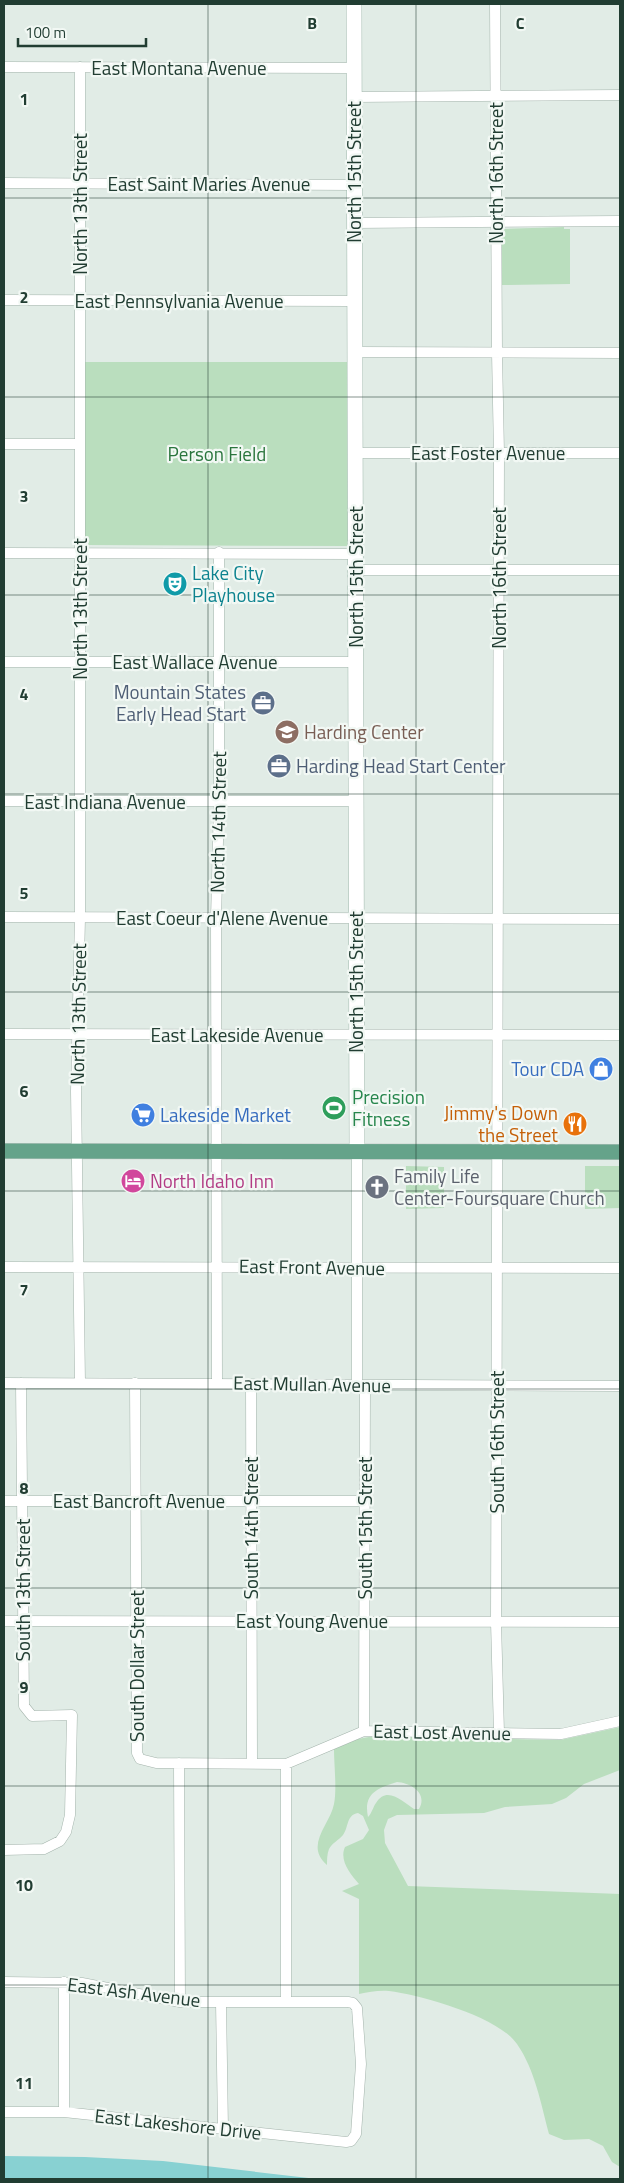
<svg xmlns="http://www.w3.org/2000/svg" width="624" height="2183" font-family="'Titillium Web',sans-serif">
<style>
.green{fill:#badebe;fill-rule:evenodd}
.water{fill:#88d1d2}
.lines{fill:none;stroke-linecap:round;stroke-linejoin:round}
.street-casing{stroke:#a4b4ac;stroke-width:11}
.secondary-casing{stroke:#9fb8ac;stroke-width:16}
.primary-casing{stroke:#c1c9c6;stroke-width:16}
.street{stroke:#fff;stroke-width:10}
.secondary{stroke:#fff;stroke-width:15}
.primary{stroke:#65a38a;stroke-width:15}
.grid{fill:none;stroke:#213d32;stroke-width:1;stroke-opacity:0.55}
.labels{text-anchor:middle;stroke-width:4.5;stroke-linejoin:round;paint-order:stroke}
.street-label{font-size:19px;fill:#213d32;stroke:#f2f8f4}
.park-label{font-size:19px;fill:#2a753d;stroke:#f2f8f4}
.culture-label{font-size:19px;fill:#0d838f;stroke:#f2f8f4;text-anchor:start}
.service-label{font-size:19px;fill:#4e5e75;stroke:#f2f8f4;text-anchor:end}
.education-label{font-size:19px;fill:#785e54;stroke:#f2f8f4;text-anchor:start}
.shop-label{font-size:19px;fill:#366cbe;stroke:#f2f8f4;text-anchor:end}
.leisure-label{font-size:19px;fill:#27864d;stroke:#f2f8f4;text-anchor:start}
.food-label{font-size:19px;fill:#c56008;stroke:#f2f8f4;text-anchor:end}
.worship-label{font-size:19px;fill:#5b616d;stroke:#f2f8f4;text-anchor:start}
.hotel-label{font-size:19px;fill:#b23c85;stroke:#f2f8f4;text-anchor:start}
.grid-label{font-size:16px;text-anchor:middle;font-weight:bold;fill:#213d32;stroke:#f2f8f4;stroke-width:4.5;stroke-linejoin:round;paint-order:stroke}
</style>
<rect width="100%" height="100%" fill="#e1ece6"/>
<path class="green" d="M 564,227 L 564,229 L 570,229 L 570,284 L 502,285 L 501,232 L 503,229 Z
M 84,362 L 348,362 L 348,546 L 86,545 L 84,543 Z
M 406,1166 L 444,1167 L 444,1208 L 406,1209 Z
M 585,1166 L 620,1166 L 620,1208 L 585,1209 Z
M 620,1727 L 620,1770 L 584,1784 L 566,1798 L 552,1804 L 505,1807 L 484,1813 L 397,1815 L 388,1819 L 384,1830 L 385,1843 L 408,1886 L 620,1894 L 620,2167 L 612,2162 L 603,2146 L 589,2139 L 564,2140 L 549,2134 C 541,2104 535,2070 517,2044 C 499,2017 421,1995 389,1991 C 379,1990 369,1992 359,1994 L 359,1899 L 342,1891 L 359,1884 C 350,1874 339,1860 345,1847 L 363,1839 L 369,1830 L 363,1816 L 358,1813 C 346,1815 349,1827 343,1835 C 339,1840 332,1843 329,1849 C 327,1854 327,1860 327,1865 C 304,1845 330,1825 334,1804 C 337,1790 334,1764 334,1749 L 358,1739 L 374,1736 L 560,1740 ZM 397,1782 C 411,1783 428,1793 419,1809 L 414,1809 C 403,1802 387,1785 376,1803 C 373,1807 372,1813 368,1817 C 363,1793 378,1788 397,1782 Z"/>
<path class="water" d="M 4,2156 L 85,2157 L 163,2161 L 317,2179 L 4,2179 Z"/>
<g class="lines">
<defs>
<path id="street" d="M 495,4 L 497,353 L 499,453 L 496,1622 L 499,1733
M 4,67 L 354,68
M 354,97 L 620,95
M 4,183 L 354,185
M 354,223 L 620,221
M 4,300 L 355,301
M 355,352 L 620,353
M 4,444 L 79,444
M 355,453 L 620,453
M 4,553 L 356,554
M 356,570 L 620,570
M 4,662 L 356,662
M 4,801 L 356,801
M 4,917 L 620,919
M 4,1034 L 620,1035
M 357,1151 L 357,1385
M 4,1267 L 620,1268
M 4,1383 L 620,1386
M 80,1383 L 76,1091 L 80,918 L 80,67
M 135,1383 L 137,1753 L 140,1759 L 156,1763 L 286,1764 L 364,1731 L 561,1734 L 620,1721
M 217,1384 L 216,919 L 219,802 L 219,552
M 251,1384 L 252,1762
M 4,1501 L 364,1501
M 4,1621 L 620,1622
M 364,1731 L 365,1385
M 179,1763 L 180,2002
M 4,1850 L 44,1849 L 60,1841 L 66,1832 L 70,1815 L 72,1715 L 32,1716 L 24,1706 L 21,1383
M 4,1982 L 82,1983 L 180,2002 L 348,2002 L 353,2003 L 357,2008 L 361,2064 L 356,2134 L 351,2141 L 346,2142 L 64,2112 L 4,2112
M 221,2002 L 223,2129
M 286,2002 L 286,1764
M 64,2112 L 64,1982"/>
<path id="secondary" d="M 354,4 L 357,1151"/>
<path id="primary" d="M 4,1151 L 620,1152"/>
</defs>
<use href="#street" class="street-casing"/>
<use href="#secondary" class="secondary-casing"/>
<use href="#primary" class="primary-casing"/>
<use href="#street" class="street"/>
<use href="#secondary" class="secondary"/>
<use href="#primary" class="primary"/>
</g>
<path class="grid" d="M 208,4 L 208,2179M 416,4 L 416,2179M 4,198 L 620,198M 4,397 L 620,397M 4,595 L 620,595M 4,794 L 620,794M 4,992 L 620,992M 4,1191 L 620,1191M 4,1389 L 620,1389M 4,1588 L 620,1588M 4,1786 L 620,1786M 4,1985 L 620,1985"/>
<defs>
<symbol id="theatre-disc" viewBox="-11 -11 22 22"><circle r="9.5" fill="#0f9aa8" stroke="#f2f8f4"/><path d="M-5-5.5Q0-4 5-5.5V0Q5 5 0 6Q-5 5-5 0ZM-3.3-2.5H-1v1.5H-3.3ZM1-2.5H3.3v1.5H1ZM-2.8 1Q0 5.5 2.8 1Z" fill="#fff"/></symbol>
<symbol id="office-disc" viewBox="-11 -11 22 22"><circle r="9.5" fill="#5c6f8a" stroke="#f2f8f4"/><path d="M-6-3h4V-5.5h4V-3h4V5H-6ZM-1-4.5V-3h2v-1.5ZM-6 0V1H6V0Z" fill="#fff"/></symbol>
<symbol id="school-disc" viewBox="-11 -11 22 22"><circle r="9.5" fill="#8d6e63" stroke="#f2f8f4"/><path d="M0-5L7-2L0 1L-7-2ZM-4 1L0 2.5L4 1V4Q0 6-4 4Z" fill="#fff"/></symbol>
<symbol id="shop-disc" viewBox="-11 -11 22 22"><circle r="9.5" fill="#3f7fe0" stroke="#f2f8f4"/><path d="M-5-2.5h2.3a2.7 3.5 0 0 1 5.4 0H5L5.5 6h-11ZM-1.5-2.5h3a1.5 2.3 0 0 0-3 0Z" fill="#fff"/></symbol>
<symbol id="stadium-disc" viewBox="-11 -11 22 22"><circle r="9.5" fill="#2e9e5b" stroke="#f2f8f4"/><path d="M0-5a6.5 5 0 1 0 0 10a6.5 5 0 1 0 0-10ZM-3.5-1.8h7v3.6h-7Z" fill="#fff"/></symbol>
<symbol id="supermarket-disc" viewBox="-11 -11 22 22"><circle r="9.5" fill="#3f7fe0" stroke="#f2f8f4"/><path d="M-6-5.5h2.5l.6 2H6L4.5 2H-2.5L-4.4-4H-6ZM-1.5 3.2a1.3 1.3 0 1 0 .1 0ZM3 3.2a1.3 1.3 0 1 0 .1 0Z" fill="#fff"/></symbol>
<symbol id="restaurant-disc" viewBox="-11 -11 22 22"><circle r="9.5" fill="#e8710a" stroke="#f2f8f4"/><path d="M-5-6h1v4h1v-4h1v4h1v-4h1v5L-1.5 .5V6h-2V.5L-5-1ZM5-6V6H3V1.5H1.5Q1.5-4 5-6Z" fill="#fff"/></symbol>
<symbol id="hotel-disc" viewBox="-11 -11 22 22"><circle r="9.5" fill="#d1479c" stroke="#f2f8f4"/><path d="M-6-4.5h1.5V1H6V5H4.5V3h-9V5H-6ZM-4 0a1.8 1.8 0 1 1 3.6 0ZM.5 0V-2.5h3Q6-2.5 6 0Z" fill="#fff"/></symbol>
<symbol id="church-disc" viewBox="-11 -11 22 22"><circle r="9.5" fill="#6b7280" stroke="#f2f8f4"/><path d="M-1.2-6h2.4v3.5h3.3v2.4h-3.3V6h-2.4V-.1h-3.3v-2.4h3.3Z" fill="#fff"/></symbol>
</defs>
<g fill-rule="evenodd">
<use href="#theatre-disc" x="161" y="570" width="28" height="28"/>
<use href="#office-disc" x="249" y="689" width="28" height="28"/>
<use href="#school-disc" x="273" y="718" width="28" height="28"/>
<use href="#office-disc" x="265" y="752" width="28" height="28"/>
<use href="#shop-disc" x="587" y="1055" width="28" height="28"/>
<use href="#stadium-disc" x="320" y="1094" width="28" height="28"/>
<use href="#supermarket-disc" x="129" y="1101" width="28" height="28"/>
<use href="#restaurant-disc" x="561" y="1110" width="28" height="28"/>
<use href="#hotel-disc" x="119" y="1167" width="28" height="28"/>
<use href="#church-disc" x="363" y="1173" width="28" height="28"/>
</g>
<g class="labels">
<g class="street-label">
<text x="179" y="75">East Montana Avenue</text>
<text transform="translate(354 172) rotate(-90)" y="7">North 15th Street</text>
<text transform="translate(496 173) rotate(-90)" y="7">North 16th Street</text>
<text x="209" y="191">East Saint Maries Avenue</text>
<text transform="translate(80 204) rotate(-90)" y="7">North 13th Street</text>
<text x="179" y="308">East Pennsylvania Avenue</text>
<text x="488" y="460">East Foster Avenue</text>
<text transform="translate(356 577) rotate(-90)" y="7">North 15th Street</text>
<text transform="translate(499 578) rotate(-90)" y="7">North 16th Street</text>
<text transform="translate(80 609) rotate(-90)" y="7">North 13th Street</text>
<text x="195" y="669">East Wallace Avenue</text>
<text x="105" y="809">East Indiana Avenue</text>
<text transform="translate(218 822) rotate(-89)" y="7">North 14th Street</text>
<text x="222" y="925">East Coeur d'Alene Avenue</text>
<text transform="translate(356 982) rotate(-90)" y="7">North 15th Street</text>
<text transform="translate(78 1014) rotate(-89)" y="7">North 13th Street</text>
<text x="237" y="1042">East Lakeside Avenue</text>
<text transform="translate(312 1267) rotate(1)" y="7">East Front Avenue</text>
<text transform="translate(312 1384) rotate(1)" y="7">East Mullan Avenue</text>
<text transform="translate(497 1442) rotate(-90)" y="7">South 16th Street</text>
<text x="139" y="1508">East Bancroft Avenue</text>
<text transform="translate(251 1528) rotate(-90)" y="7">South 14th Street</text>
<text transform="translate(365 1528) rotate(-90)" y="7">South 15th Street</text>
<text transform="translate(23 1590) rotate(-90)" y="7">South 13th Street</text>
<text x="312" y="1628">East Young Avenue</text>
<text transform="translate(137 1666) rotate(-90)" y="7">South Dollar Street</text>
<text transform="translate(442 1732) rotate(1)" y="7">East Lost Avenue</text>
<text transform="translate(134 1992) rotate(7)" y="7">East Ash Avenue</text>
<text transform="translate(178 2124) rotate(6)" y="7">East Lakeshore Drive</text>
</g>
<g class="park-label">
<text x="217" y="461">Person Field</text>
</g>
<g class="culture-label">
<text x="192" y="580">Lake City<tspan x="192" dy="22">Playhouse</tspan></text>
</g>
<g class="service-label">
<text x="246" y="699">Mountain States<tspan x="246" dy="22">Early Head Start</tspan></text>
<text x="296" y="773" text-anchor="start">Harding Head Start Center</text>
</g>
<g class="education-label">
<text x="304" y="739">Harding Center</text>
</g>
<g class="shop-label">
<text x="584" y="1076">Tour CDA</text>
<text x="160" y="1122" text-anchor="start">Lakeside Market</text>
</g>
<g class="leisure-label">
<text x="352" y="1104">Precision<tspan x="352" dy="22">Fitness</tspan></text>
</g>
<g class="food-label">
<text x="558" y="1120">Jimmy's Down<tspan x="558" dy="22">the Street</tspan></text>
</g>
<g class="worship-label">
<text x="394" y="1183">Family Life<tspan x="394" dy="22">Center-Foursquare Church</tspan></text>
</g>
<g class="hotel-label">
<text x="150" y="1188">North Idaho Inn</text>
</g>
</g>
<g class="grid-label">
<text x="312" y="29">B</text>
<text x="520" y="29">C</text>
<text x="24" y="105">1</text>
<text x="24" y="303">2</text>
<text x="24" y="502">3</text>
<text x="24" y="700">4</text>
<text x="24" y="899">5</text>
<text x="24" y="1097">6</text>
<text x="24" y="1296">7</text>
<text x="24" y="1494">8</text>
<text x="24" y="1693">9</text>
<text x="24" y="1891">10</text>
<text x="24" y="2089">11</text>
</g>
<rect width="624" height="2183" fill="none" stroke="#213d32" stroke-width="10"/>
<path d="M18 38v8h128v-8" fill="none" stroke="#213d32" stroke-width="2.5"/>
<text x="25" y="38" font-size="15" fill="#213d32" stroke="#f2f8f4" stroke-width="4" paint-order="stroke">100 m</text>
</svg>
